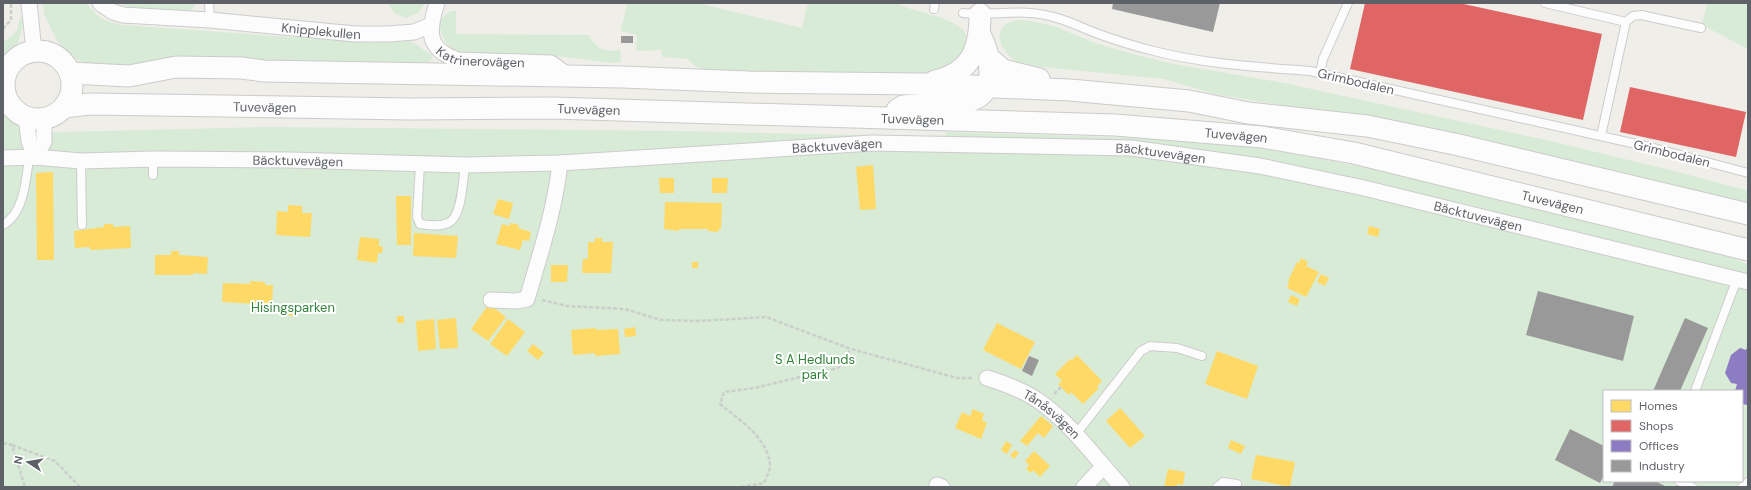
<svg xmlns="http://www.w3.org/2000/svg" width="1751" height="490" font-family="'DM Sans',sans-serif">
<style>
.green{fill:#d7ebd6;fill-rule:evenodd}
.homes{fill:#ffd966}
.shops{fill:#e06666}
.offices{fill:#8e7cc3}
.industry{fill:#999}
.lines{fill:none;stroke-linecap:round;stroke-linejoin:round}
.service-casing{stroke:#ccc;stroke-width:10}
.minor-casing{stroke:#ccc;stroke-width:17}
.secondary-casing{stroke:#cbcbca;stroke-width:23}
.path{stroke:#cacfcc;stroke-width:2.5;stroke-dasharray:4 2;stroke-linecap:butt}
.service{stroke:#fdfcfc;stroke-width:8}
.minor{stroke:#fdfcfc;stroke-width:15}
.secondary{stroke:#fdfcfc;stroke-width:21}
.labels{text-anchor:middle;stroke-width:4;stroke-linejoin:round;paint-order:stroke}
.street-label{font-size:13px;fill:#5e6268;stroke:#fff}
.park-label{font-size:13px;fill:#32833a;stroke:#fff}
</style>
<rect width="100%" height="100%" fill="#efeee9"/>
<path class="green" d="M 43,3 L 86,3 C 99,18 104,22 124,25 L 373,43 L 409,40 L 433,56 L 430,62 L 422,63 L 278,61 L 271,59 L 267,60 L 137,69 L 87,65 L 70,55 L 57,41 L 44,14 Z
M 119,3 L 196,3 L 190,12 L 132,8 Z
M 388,3 L 425,3 L 418,13 L 406,18 L 394,13 Z
M 627,3 L 697,3 L 802,28 L 808,3 L 897,3 C 913,14 970,17 967,42 C 967,48 960,57 958,62 L 934,72 L 926,74 L 705,70 L 695,66 L 688,59 L 662,57 L 661,50 L 636,51 L 637,35 L 621,31 Z
M 1707,3 L 1748,3 L 1748,49 L 1702,25 Z
M 451,11 L 456,11 L 456,34 L 589,35 C 596,50 605,52 620,50 L 621,62 L 611,63 L 565,57 L 462,55 C 445,48 429,22 451,11 Z
M 20,18 L 23,18 C 23,34 17,51 3,61 L 3,38 L 6,41 L 17,31 Z
M 1017,20 L 1031,21 L 1056,27 L 1095,43 L 1136,55 L 1174,64 L 1284,83 L 1546,140 L 1678,172 L 1748,191 L 1748,204 L 1410,127 L 1215,94 L 1164,79 L 1022,65 C 1002,55 986,27 1017,20 Z
M 3,112 C 14,116 18,123 22,133 L 267,127 L 678,131 L 946,137 L 946,132 L 1143,138 L 1208,142 L 1277,151 L 1396,173 L 1701,249 L 1735,259 L 1748,265 L 1748,487 L 3,487 ZM 1604,391 L 1742,391 L 1742,481 L 1604,481 Z"/>
<path class="homes" d="M 873,165 L 876,209 L 860,210 L 856,167 Z
M 53,172 L 54,260 L 37,260 L 36,173 Z
M 659,178 L 674,178 L 674,193 L 660,193 Z
M 712,178 L 728,178 L 727,193 L 712,193 Z
M 396,196 L 411,196 L 411,245 L 397,245 Z
M 498,199 L 513,203 L 509,219 L 493,214 Z
M 665,202 L 722,203 L 721,229 L 719,229 L 718,232 L 708,231 L 708,229 L 679,229 L 679,231 L 664,229 Z
M 288,205 L 302,206 L 302,213 L 312,213 L 310,237 L 276,235 L 277,211 L 288,212 Z
M 511,223 L 519,225 L 518,228 L 531,232 L 529,241 L 523,240 L 520,250 L 496,244 L 502,224 L 509,226 Z
M 104,224 L 113,224 L 113,227 L 130,226 L 131,248 L 90,250 L 90,247 L 75,248 L 74,231 L 104,227 Z
M 1369,226 L 1380,229 L 1378,237 L 1367,234 Z
M 414,233 L 458,236 L 456,258 L 413,256 Z
M 360,237 L 379,239 L 379,246 L 383,247 L 382,253 L 378,253 L 377,263 L 357,260 Z
M 595,238 L 602,238 L 602,242 L 613,242 L 611,273 L 582,273 L 583,259 L 588,259 L 588,242 L 595,242 Z
M 171,251 L 179,251 L 179,255 L 208,257 L 207,274 L 193,273 L 193,275 L 155,275 L 155,255 L 171,255 Z
M 1301,258 L 1308,262 L 1306,266 L 1319,272 L 1306,297 L 1287,288 L 1289,282 L 1288,281 L 1297,262 L 1299,263 Z
M 692,262 L 698,262 L 698,268 L 692,268 Z
M 551,265 L 568,265 L 567,282 L 551,282 Z
M 1321,274 L 1329,278 L 1325,286 L 1317,282 Z
M 250,281 L 265,282 L 265,285 L 273,285 L 272,305 L 222,302 L 223,283 L 250,284 Z
M 1291,295 L 1300,299 L 1297,306 L 1288,302 Z
M 489,304 L 506,317 L 488,341 L 471,329 Z
M 287,310 L 295,311 L 294,316 L 286,315 Z
M 397,316 L 404,316 L 404,323 L 397,323 Z
M 456,318 L 458,348 L 440,349 L 437,320 Z
M 434,319 L 436,349 L 418,351 L 416,321 Z
M 508,319 L 525,332 L 507,356 L 490,344 Z
M 997,323 L 1035,342 L 1021,369 L 983,350 Z
M 635,327 L 636,336 L 625,337 L 624,329 Z
M 596,328 L 596,330 L 618,329 L 620,354 L 595,356 L 595,353 L 573,355 L 571,330 Z
M 533,344 L 544,353 L 538,360 L 527,351 Z
M 1217,351 L 1258,366 L 1247,399 L 1205,384 Z
M 1077,355 L 1102,381 L 1097,387 L 1099,388 L 1083,404 L 1071,392 L 1069,395 L 1058,384 L 1062,381 L 1055,374 L 1070,359 L 1072,360 Z
M 1120,408 L 1145,436 L 1130,448 L 1106,421 Z
M 973,409 L 984,414 L 982,420 L 987,423 L 981,439 L 955,428 L 962,412 L 970,416 Z
M 1041,416 L 1053,426 L 1044,438 L 1038,433 L 1027,446 L 1020,441 Z
M 1231,440 L 1245,446 L 1241,454 L 1228,448 Z
M 1006,441 L 1012,445 L 1007,454 L 1001,450 Z
M 1015,450 L 1019,453 L 1014,459 L 1010,455 Z
M 1034,451 L 1050,466 L 1040,477 L 1033,470 L 1031,473 L 1026,469 L 1029,465 L 1025,461 Z
M 1256,455 L 1295,462 L 1290,487 L 1251,479 Z
M 1168,469 L 1185,472 L 1183,485 L 1177,484 L 1177,487 L 1164,487 Z"/>
<path class="shops" d="M 1365,3 L 1459,3 L 1602,34 L 1583,120 L 1350,69 Z
M 1630,87 L 1746,112 L 1736,157 L 1620,132 Z"/>
<path class="offices" d="M 1748,345 L 1748,405 L 1742,404 L 1742,391 L 1735,391 L 1737,384 L 1731,383 L 1725,373 L 1731,355 L 1740,348 L 1746,350 Z"/>
<path class="industry" d="M 1113,3 L 1220,3 L 1213,32 L 1112,9 Z
M 621,36 L 633,36 L 633,43 L 621,43 Z
M 1538,291 L 1634,316 L 1623,361 L 1526,335 Z
M 1685,318 L 1708,328 L 1680,391 L 1653,391 Z
M 1029,356 L 1039,360 L 1032,376 L 1022,371 Z
M 1570,429 L 1604,446 L 1604,475 L 1600,483 L 1555,460 Z
M 1615,481 L 1655,481 L 1667,487 L 1612,487 Z"/>
<g class="lines">
<defs>
<path id="service" d="M 209,3 L 210,20
M 1545,3 L 1626,22 L 1601,136
M 934,9 L 935,3
M 963,13 C 994,16 1023,8 1053,17 C 1067,20 1080,27 1093,32 C 1112,39 1133,46 1154,51 C 1204,64 1258,67 1310,71 L 1654,148 L 1748,173
M 1626,22 L 1633,16 L 1641,15 L 1701,28
M 1320,73 L 1323,59 L 1348,3
M 81,161 L 82,225
M 420,164 L 417,217 L 420,224 C 429,225 439,227 448,223 C 462,218 463,179 465,165
M 153,175 L 153,159
M 3,225 C 24,213 26,180 29,158
M 1695,391 L 1737,279
M 1076,434 L 1141,351 L 1150,346 L 1177,348 L 1202,356
M 1679,481 L 1692,487
M 1217,487 L 1223,482 L 1237,484
M 1742,487 L 1748,482"/>
<g id="minor">
<path d="M 29,3 L 34,51"/>
<path id="s1" d="M 100,3 L 113,12 L 123,15 L 210,20 L 355,34 L 388,34 L 414,32 L 431,25"/>
<path id="s2" d="M 437,3 C 428,31 426,49 458,60 L 551,63 L 569,76"/>
<path d="M 26,117 L 29,141 L 35,157"/>
<path d="M 35,157 L 44,142 L 44,118"/>
<path id="s3" d="M 3,158 L 35,157 L 81,161 L 153,159 L 289,160 L 465,165 L 560,163 L 872,143 L 1131,148 L 1260,166 L 1364,188 L 1748,282"/>
<path d="M 491,300 L 516,301 L 527,299 C 540,254 555,210 560,163"/>
<path id="s4" d="M 987,378 C 1007,384 1027,392 1043,404 C 1074,427 1096,459 1122,487"/>
<path d="M 937,485 L 942,487"/>
<path d="M 1084,487 L 1103,467"/>
</g>
<g id="secondary">
<circle cx="38" cy="85" r="34"/>
<path d="M 990,59 L 1003,70 L 1039,79"/>
<path d="M 70,73 L 129,76 L 176,67 L 242,68 L 263,71 L 622,77 L 749,82 L 922,84 L 1070,90 L 1189,101 L 1248,113 L 1367,126 L 1411,135 L 1459,145 L 1748,214"/>
<path d="M 935,81 C 972,72 980,49 980,14"/>
<path id="s5" d="M 64,107 L 90,104 L 410,109 L 553,108 L 1115,125 L 1262,137 L 1354,153 L 1748,250"/>
<path d="M 897,110 L 903,106 L 970,101 C 1000,91 990,55 980,34"/>
</g>
</defs>
<use href="#service" class="service-casing"/>
<use href="#minor" class="minor-casing"/>
<use href="#secondary" class="secondary-casing"/>
<path class="path" d="M 3,29 L 11,20 L 11,3
M 542,300 L 567,306 L 625,309 L 661,320 L 698,321 L 766,317 L 851,349 L 957,378 L 973,378
M 1054,394 L 1061,387
M 3,443 L 12,445 L 25,487
M 12,445 L 55,461 L 80,487
M 741,487 L 764,483 C 766,478 770,471 770,466 C 769,438 739,420 720,404 L 724,392 L 754,388 L 838,368 L 851,349"/>
<use href="#service" class="service"/>
<use href="#minor" class="minor"/>
<use href="#secondary" class="secondary"/>
</g>
<g class="labels">
<g class="street-label">
<text dy="5" stroke="none"><textPath href="#s1" startOffset="225">Knipplekullen</textPath></text>
<text dy="5" stroke="none"><textPath href="#s2" startOffset="93">Katrinerovägen</textPath></text>
<text transform="translate(1356 81) rotate(13)" y="5">Grimbodalen</text>
<text dy="5" stroke="none"><textPath href="#s5" startOffset="201">Tuvevägen</textPath></text>
<text dy="5" stroke="none"><textPath href="#s5" startOffset="525">Tuvevägen</textPath></text>
<text dy="5" stroke="none"><textPath href="#s5" startOffset="849">Tuvevägen</textPath></text>
<text dy="5" stroke="none"><textPath href="#s5" startOffset="1173">Tuvevägen</textPath></text>
<text dy="5" stroke="none"><textPath href="#s3" startOffset="835">Bäcktuvevägen</textPath></text>
<text dy="5" stroke="none"><textPath href="#s3" startOffset="1159">Bäcktuvevägen</textPath></text>
<text transform="translate(1672 153) rotate(14)" y="5">Grimbodalen</text>
<text dy="5" stroke="none"><textPath href="#s3" startOffset="295">Bäcktuvevägen</textPath></text>
<text dy="5" stroke="none"><textPath href="#s5" startOffset="1497">Tuvevägen</textPath></text>
<text dy="5" stroke="none"><textPath href="#s3" startOffset="1483">Bäcktuvevägen</textPath></text>
<text dy="5" stroke="none"><textPath href="#s4" startOffset="75">Tånåsvägen</textPath></text>
</g>
<g class="park-label">
<text x="293" y="312">Hisingsparken</text>
<text x="815" y="364">S A Hedlunds<tspan x="815" dy="15">park</tspan></text>
</g>
</g>
<rect width="1751" height="490" fill="none" stroke="#5e6268" stroke-width="8"/>
<rect x="1603" y="390" width="140" height="92" fill="#ffffff" stroke="#bfc0c3"/>
<rect x="1611" y="400" width="20" height="12" fill="#ffd966" stroke="#bfc0c3"/>
<text x="1639" y="410" font-size="12" fill="#5e6268">Homes</text>
<rect x="1611" y="420" width="20" height="12" fill="#e06666" stroke="#bfc0c3"/>
<text x="1639" y="430" font-size="12" fill="#5e6268">Shops</text>
<rect x="1611" y="440" width="20" height="12" fill="#8e7cc3" stroke="#bfc0c3"/>
<text x="1639" y="450" font-size="12" fill="#5e6268">Offices</text>
<rect x="1611" y="460" width="20" height="12" fill="#999999" stroke="#bfc0c3"/>
<text x="1639" y="470" font-size="12" fill="#5e6268">Industry</text>
<g transform="translate(28 462) rotate(282)" stroke="#ffffff" stroke-width="3" paint-order="stroke">
<path d="M0-3L7 15L0 10L-7 15Z" fill="#5e6268"/>
<text y="-6" font-size="11" font-weight="bold" text-anchor="middle" fill="#5e6268">N</text>
</g>
</svg>
